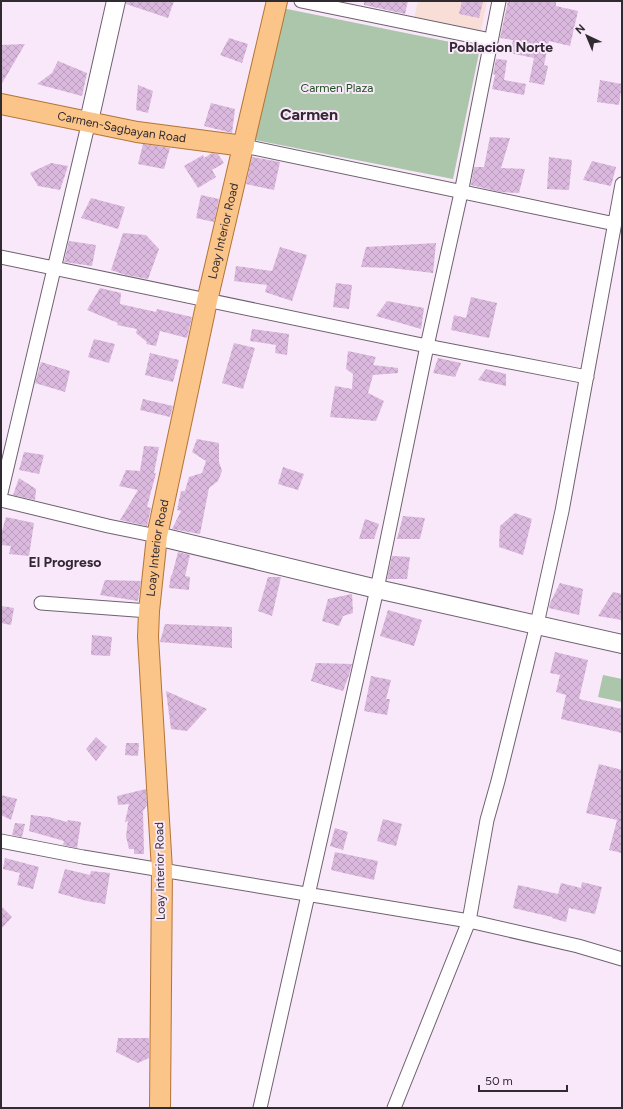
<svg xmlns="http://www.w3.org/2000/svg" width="623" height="1109" font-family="Figtree,sans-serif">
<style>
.education{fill:#f8ded6}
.green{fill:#abc6ab}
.building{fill:url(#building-cross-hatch)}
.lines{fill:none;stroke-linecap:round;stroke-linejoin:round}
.street-casing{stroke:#6f6270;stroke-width:15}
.secondary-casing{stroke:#6f6270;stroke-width:20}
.primary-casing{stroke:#b27537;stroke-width:22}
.street{stroke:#fff;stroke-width:13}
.secondary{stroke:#fff;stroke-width:18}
.primary{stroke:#fbc489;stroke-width:20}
.labels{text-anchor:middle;stroke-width:4;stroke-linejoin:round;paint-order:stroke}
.park-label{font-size:12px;fill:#1e5021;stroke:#f9e8f9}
.street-label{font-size:12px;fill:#302a31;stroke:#f9e8f9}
.quarter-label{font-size:14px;font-weight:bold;fill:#332734;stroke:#f9e8f9}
.district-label{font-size:16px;font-weight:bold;fill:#332734;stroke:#f9e8f9}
</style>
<defs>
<pattern id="building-cross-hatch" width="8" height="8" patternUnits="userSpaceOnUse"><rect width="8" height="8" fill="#dbb8dd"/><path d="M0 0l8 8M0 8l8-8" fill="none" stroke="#bc9ebe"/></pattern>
</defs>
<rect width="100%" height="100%" fill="#f9e8f9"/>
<path class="education" d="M 418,1 L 487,1 L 481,30 L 414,19 Z"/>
<path class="green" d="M 282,8 L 480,48 L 453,179 L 255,140 Z
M 603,675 L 622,679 L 622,702 L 598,697 Z"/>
<path class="building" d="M 126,1 L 174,1 L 168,18 L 126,4 Z
M 364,1 L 408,1 L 405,14 L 364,5 Z
M 462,1 L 483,1 L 479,18 L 459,14 Z
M 508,1 L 551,1 L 556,2 L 556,6 L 578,11 L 570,46 L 549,41 L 544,65 L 548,66 L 544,85 L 529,82 L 534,58 L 510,53 L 513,40 L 500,38 Z
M 229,38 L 248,44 L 242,63 L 220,55 Z
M 25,44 L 1,85 L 1,45 Z
M 496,59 L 507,60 L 504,80 L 526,84 L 524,95 L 492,89 L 495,75 L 493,74 Z
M 58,61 L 87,73 L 82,96 L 37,84 L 52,73 Z
M 600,80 L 622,84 L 619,105 L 597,102 Z
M 138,85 L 153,91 L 148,113 L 136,110 Z
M 211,103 L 235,109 L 232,133 L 204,126 Z
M 490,137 L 510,138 L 501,168 L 525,169 L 519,193 L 500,192 L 471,185 L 474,167 L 484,167 Z
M 143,144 L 170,148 L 164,169 L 138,164 Z
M 212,153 L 218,154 L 224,163 L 212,170 L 216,177 L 198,188 L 184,166 L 203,155 L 204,158 Z
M 252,157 L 280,162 L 274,190 L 246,184 Z
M 549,157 L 572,160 L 569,190 L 547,189 Z
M 592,161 L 616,167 L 611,186 L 583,180 Z
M 51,163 L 68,166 L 60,190 L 38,186 L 30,173 Z
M 201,195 L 219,199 L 214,222 L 196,218 Z
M 91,198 L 125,207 L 118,229 L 81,218 Z
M 123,233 L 146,235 L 159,249 L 148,279 L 126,275 L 111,270 Z
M 69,241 L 96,245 L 92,266 L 64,262 Z
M 436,243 L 433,273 L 391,268 L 361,267 L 366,247 Z
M 280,247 L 307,255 L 292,301 L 265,292 L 267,285 L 234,281 L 236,266 L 272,271 Z
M 336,283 L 352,285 L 349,309 L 333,307 Z
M 100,288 L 121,293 L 120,304 L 156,312 L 157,309 L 192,317 L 187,338 L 160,331 L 156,346 L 146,344 L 147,342 L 136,333 L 137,329 L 117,325 L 118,323 L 87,310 Z
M 471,297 L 497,303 L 489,338 L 451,330 L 454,315 L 466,318 Z
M 387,301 L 424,308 L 421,329 L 376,316 Z
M 252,329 L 289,334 L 287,355 L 275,353 L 276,345 L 250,341 Z
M 94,339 L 115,344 L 109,363 L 88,357 Z
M 234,343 L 255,348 L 243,389 L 222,383 Z
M 348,351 L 376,357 L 373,365 L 398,368 L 398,373 L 373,375 L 368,393 L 384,401 L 376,421 L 330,417 L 335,386 L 352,389 L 353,374 L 346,369 Z
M 150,353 L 179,360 L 173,382 L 145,375 Z
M 438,358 L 461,363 L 455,377 L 433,373 Z
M 41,362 L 70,371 L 65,392 L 35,383 Z
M 486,369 L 506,374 L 506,386 L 478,380 Z
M 143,399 L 173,406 L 170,417 L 140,410 Z
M 197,439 L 219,443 L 219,462 L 222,471 L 218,481 L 209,488 L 200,534 L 172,529 L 181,511 L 177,510 L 181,491 L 185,491 L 189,477 L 202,473 L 206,461 L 192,452 Z
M 144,446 L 159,447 L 154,473 L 156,473 L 147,507 L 151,508 L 147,526 L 120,520 L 138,490 L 119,486 L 126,470 L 140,471 Z
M 24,452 L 44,455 L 39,474 L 19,470 Z
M 283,467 L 304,474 L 298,490 L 278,484 Z
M 19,478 L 36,489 L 35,500 L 13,495 Z
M 515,513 L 532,519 L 523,555 L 499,547 L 500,526 Z
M 403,516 L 425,518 L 420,539 L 397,539 Z
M 6,517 L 34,523 L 29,556 L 9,554 L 11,546 L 1,545 L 1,535 Z
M 365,519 L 379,524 L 374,539 L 359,539 Z
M 178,552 L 190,555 L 185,576 L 190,577 L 189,590 L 169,588 L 171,575 L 172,575 Z
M 392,556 L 410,557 L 407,579 L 387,579 Z
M 268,577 L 281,577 L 272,616 L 258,611 Z
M 105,580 L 141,581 L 138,601 L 100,595 Z
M 560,583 L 583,589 L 579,615 L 549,608 L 550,603 Z
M 613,592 L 622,594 L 622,620 L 598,616 Z
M 352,594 L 353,613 L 343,616 L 339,626 L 322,621 L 328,599 Z
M 1,606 L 14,608 L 11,625 L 1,623 Z
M 388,610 L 422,620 L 414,646 L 380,636 Z
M 165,624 L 232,627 L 232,648 L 160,642 Z
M 92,635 L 112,637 L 110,656 L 91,655 Z
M 555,652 L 588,660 L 579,699 L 622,709 L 622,733 L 561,719 L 566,695 L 556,692 L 560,675 L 550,673 Z
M 316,663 L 352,664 L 349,675 L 343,691 L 311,681 Z
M 371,676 L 391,680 L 386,699 L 390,699 L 387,715 L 364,711 Z
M 166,691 L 207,709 L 187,731 L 171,729 Z
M 96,737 L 107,747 L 96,761 L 86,749 Z
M 126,743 L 139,743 L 138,756 L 125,755 Z
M 599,764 L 622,770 L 622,853 L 609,850 L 617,820 L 586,813 Z
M 146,789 L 147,805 L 143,811 L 144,854 L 134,854 L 134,849 L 129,849 L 126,836 L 128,821 L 125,822 L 129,804 L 118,805 L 117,796 Z
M 1,795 L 17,799 L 11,820 L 1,815 Z
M 31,815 L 49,817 L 67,822 L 68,820 L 81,822 L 77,848 L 63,845 L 64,841 L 29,831 Z
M 383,819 L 402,824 L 396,846 L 377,841 Z
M 15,823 L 25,824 L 22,837 L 12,835 Z
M 335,828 L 348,832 L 343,850 L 330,846 Z
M 335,852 L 378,861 L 374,880 L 331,870 Z
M 5,858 L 39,867 L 33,889 L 17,885 L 20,873 L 3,869 Z
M 65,869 L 90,875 L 91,871 L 110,873 L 105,904 L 87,901 L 58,893 Z
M 582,882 L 602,887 L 595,914 L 569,908 L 566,922 L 552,918 L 552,917 L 513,908 L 518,885 L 558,894 L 561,883 L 581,888 Z
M 1,906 L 12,917 L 1,929 Z
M 118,1038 L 149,1038 L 149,1058 L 138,1063 L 116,1052 Z"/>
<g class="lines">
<defs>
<path id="street" d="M 301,1 L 491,40
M 244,146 L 615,224
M 1,257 L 427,346 L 587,377
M 1,493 L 89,121
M 1,500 L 108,526 L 157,536
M 41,603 L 149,611
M 1,841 L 83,857 L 469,921 L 578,946 L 622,959
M 260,1108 L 377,589 L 427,346 L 461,193 L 499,1
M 394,1108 L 469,921 L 487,820 L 498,781 L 537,624 L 562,511 L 622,184"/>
<path id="secondary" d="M 89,121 L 116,1
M 157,536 L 377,589 L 622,644"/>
<g id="primary">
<path id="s1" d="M 1,104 L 137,132 L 244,146"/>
<path id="s2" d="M 160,1108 L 162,870 L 148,637 L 149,611 L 157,536 L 207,301 L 277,1"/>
</g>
</defs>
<use href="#street" class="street-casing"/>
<use href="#secondary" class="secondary-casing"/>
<use href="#primary" class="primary-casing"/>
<use href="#street" class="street"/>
<use href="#secondary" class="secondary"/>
<use href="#primary" class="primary"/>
</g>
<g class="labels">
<g class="park-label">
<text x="337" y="92">Carmen Plaza</text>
</g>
<g class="street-label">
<text dy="4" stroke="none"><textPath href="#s1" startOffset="123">Carmen-Sagbayan Road</textPath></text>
<text dy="4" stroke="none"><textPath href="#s2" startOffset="885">Loay Interior Road</textPath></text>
<text dy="4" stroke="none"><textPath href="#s2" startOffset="561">Loay Interior Road</textPath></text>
<text transform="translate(160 871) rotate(-91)" y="4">Loay Interior Road</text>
</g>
<g class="quarter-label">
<text x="501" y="52">Poblacion Norte</text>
<text x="65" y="567">El Progreso</text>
</g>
<g class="district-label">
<text x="309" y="120">Carmen</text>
</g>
</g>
<rect width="623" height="1109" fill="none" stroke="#302a31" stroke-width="4"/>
<g transform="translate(587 36) rotate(316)" stroke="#f9e8f9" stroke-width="3" paint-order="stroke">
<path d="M0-3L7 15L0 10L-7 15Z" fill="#302a31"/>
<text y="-6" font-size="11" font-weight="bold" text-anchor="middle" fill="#302a31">N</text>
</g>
<path d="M479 1085v6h88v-6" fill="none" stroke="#302a31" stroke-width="2"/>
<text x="485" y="1085" font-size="12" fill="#302a31" stroke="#f9e8f9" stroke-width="3" paint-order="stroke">50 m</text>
</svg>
